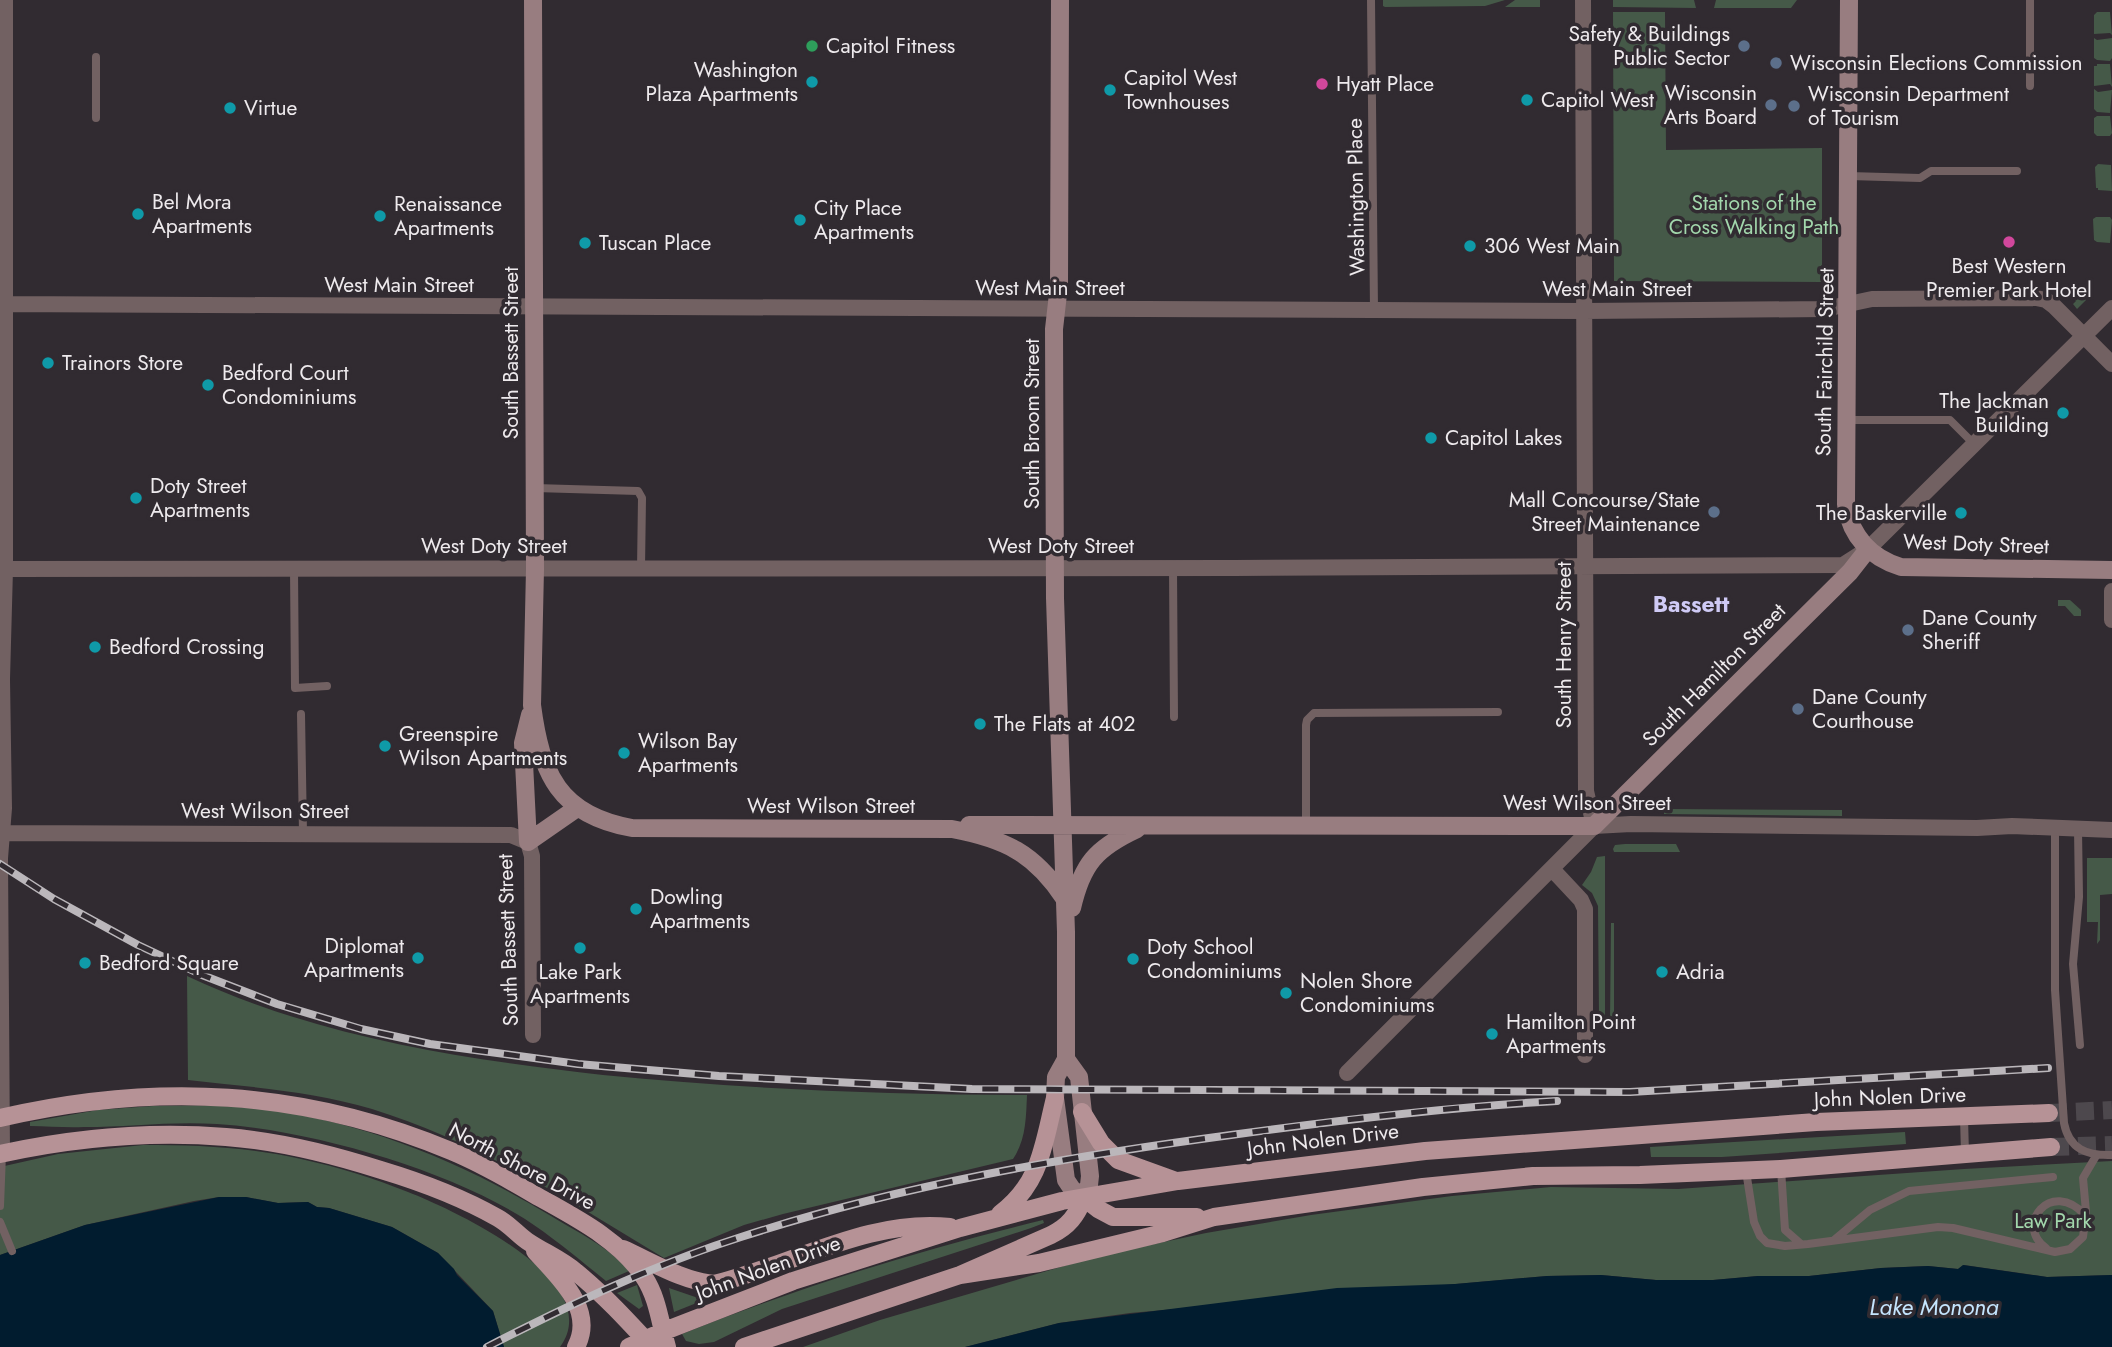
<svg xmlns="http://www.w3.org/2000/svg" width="2112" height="1347" font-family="Jost,sans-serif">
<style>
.green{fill:#455948}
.water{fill:#011c2f}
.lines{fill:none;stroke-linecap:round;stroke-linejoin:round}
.primary-tunnel{stroke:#4d484d;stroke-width:18;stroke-dasharray:18 9;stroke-linecap:butt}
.lane{stroke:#726162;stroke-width:8}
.street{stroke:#726162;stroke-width:16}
.secondary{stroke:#987d80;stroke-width:18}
.primary{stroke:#b69296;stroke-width:18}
.rail-casing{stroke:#bbb7bb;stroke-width:8}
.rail{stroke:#312b31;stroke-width:5;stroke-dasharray:16;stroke-linecap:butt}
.leisure-dot{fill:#2e9e5b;stroke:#312b31;stroke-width:2.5}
.service-dot{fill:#5c6f8a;stroke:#312b31;stroke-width:2.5}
.culture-dot{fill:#0f9aa8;stroke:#312b31;stroke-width:2.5}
.hotel-dot{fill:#d1479c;stroke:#312b31;stroke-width:2.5}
.labels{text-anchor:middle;stroke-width:7;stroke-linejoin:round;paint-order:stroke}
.poi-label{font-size:21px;fill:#eeeaed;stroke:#312b31;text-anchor:start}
.street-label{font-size:21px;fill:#eeeaed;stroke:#312b31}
.park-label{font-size:21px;fill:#a2d7ac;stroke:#312b31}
.neighbourhood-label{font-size:23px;font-weight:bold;fill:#cfcaf5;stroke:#312b31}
.water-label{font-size:23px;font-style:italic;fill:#c5e5fe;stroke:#312b31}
</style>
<rect width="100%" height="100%" fill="#312b31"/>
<path class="green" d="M 1383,0 L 1505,0 L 1485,6 L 1385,7 L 1383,6 Z
M 1515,0 L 1540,0 L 1540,7 L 1505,7 Z
M 1613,0 L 1694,0 L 1696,8 L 1613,7 Z
M 1716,0 L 1797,0 L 1791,8 L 1714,8 Z
M 1613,12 L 1665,12 L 1666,150 L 1822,148 L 1822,282 L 1614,281 Z
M 2097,12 L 2110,12 L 2112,35 L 2110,33 L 2094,34 L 2094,15 Z
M 2094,38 L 2097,40 L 2112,38 L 2112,58 L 2110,61 L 2097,60 L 2094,58 Z
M 2097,64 L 2110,64 L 2112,87 L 2110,84 L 2094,86 L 2094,66 L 2097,66 Z
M 2094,89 L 2098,92 L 2112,90 L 2110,113 L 2097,112 L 2094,109 Z
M 2097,116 L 2110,116 L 2112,133 L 2110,136 L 2097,136 L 2094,133 L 2094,118 Z
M 2098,164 L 2111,165 L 2112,191 L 2098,190 L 2098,188 L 2096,188 L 2095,167 Z
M 2096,217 L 2110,217 L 2112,220 L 2110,243 L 2097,242 L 2094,240 L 2093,219 Z
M 2065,290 L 2087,290 L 2087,299 L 2077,309 L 2073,304 L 2076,301 Z
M 2058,600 L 2070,600 L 2081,610 L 2081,616 L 2074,616 L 2065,606 L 2058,606 Z
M 1664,809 L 1842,810 L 1842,816 L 1664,814 Z
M 1625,844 L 1676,844 L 1680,852 L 1614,852 L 1613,849 L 1615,845 Z
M 1605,856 L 1605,1021 L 1599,1017 L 1598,906 L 1592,893 L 1582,885 L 1591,872 L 1597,857 Z
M 2087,858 L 2112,858 L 2112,894 L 2100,895 L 2100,940 L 2097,944 L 2098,922 L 2087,922 Z
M 1611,923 L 1614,923 L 1614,1022 L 1610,1022 Z
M 187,976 C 317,1037 461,1059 603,1075 C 744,1089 886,1095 1027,1095 C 1026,1118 1026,1140 1013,1159 L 783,1214 L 744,1225 L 664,1258 C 570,1201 478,1142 372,1109 C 312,1091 249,1087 188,1080 Z
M 153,1106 C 176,1106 199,1105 222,1106 C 339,1111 452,1156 551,1216 C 577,1232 609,1247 629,1271 L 606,1281 C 580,1260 554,1238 525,1219 C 446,1169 310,1130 217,1124 C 172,1121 128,1127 84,1127 C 66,1128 48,1126 30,1126 L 30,1122 L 98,1110 Z
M 1905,1132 L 1906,1144 L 1722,1157 L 1651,1157 L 1650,1147 Z
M 143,1145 C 196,1145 249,1147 301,1159 C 338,1167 373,1178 408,1192 C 454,1210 608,1281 560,1347 L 504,1347 L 493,1311 L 438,1253 L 392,1227 L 329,1208 L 317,1207 L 308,1202 L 278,1203 L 246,1197 L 219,1197 L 194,1201 L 85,1225 L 0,1255 L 0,1167 L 58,1154 Z
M 2112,1161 L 2112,1275 L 2047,1277 L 1964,1265 L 1958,1269 L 1928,1266 L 1881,1268 L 1809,1276 L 1758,1276 L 1713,1280 L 1656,1280 L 1601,1275 L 1547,1276 L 1130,1313 L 1059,1323 L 965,1347 L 803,1347 L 880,1320 L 1098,1256 L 1206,1233 L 1311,1215 L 1452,1196 L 1551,1187 L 1678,1189 L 1964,1169 Z
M 1043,1220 L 1044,1223 L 1031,1228 L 782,1309 L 714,1342 L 699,1344 L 686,1341 L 682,1334 C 800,1287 920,1250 1043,1220 Z
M 637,1285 L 643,1306 L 639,1309 L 617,1293 Z
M 669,1288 L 704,1300 L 674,1312 Z"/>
<path class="water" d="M 219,1197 L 246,1197 L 278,1203 L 308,1202 L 317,1207 L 329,1208 L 392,1227 L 438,1253 L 454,1269 L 457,1275 L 493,1311 L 504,1347 L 0,1347 L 0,1255 L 85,1225 Z
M 1963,1265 L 2047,1277 L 2112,1275 L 2112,1347 L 965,1347 L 1059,1323 L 1337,1288 L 1455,1284 L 1547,1276 L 1601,1275 L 1656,1280 L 1713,1280 L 1758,1276 L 1809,1276 L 1881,1268 L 1928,1266 L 1958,1269 Z"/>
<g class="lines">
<path class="primary-tunnel" d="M 2049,1113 L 2112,1110
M 2051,1147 L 2112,1145"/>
<path class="lane" d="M 1371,0 L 1374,310
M 96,57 L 96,118
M 2030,86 L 2030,0
M 1849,176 L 1920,178 L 1931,171 L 2017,171
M 1847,420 L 1950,420 L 1974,444
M 535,488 L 638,491 L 642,498 L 641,569
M 1173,568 L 1174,717
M 294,569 L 295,688 L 327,686
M 301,714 L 303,833
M 1306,826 L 1306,725 L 1307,720 L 1314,713 L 1498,712
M 2055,829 L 2055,990 L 2064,1123 C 2069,1149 2087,1156 2112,1155
M 2078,829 L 2079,897 L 2073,964 L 2080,1045
M 1964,1117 L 1965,1154
M 1781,1169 L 1785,1230 L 1801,1244
M 1746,1171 L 1754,1222 L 1760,1236 L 1767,1243 L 1785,1246 L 1808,1244 L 1938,1227 L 1953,1228 L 2055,1252 L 2070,1249 L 2083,1237 L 2086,1212 L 2083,1178 L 2096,1156
M 0,1206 L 2,1154
M 0,1222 L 12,1251
M 1834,1240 L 1870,1210 L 1909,1191 L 2053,1177
M 2046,1248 C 2014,1225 2051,1178 2085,1215"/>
<path class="street" d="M 1583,0 L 1586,791 L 1594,826
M 0,304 L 1584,311 L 1825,309 L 1872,299 L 2036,298 L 2046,300 L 2054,306 L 2112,364
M 0,569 L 1234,568 L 1843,565 L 1868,549 L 2112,308
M 2112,591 L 2112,620
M 1594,826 L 1631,824 L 1977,828 L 2012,826 L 2112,830
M 0,833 L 511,835 L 528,842 L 532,856 L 533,1035
M 1552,869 L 1581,900 L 1585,909 L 1585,1055
M 1347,1073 L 1594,826
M 2,1154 L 0,858 L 4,808 L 2,679 L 5,569 L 5,0"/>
<path class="secondary" d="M 533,0 L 535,569 L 532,705 C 541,774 559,815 632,828 L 952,829 C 1005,839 1034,853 1064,898
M 1060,0 L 1059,285 L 1054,329 L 1055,598 L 1066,932 L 1066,1059 L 1056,1077 L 1055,1098 L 1066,1180 L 1072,1189 L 1084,1198 L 1089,1185 L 1090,1176 L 1079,1077 L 1066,1059
M 1849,0 L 1846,504 C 1850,536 1871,558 1901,567 L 2112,570
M 969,825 L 1594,826 L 1850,572 L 1868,549
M 528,842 L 523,743 L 530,715
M 528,842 L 577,808
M 1072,908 C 1082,864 1096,848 1137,829"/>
<path class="primary" d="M 1082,1112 L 1101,1143 L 1118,1160 L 1176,1181
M 0,1118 C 155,1082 303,1089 451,1151 C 480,1163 508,1179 535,1195 C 574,1217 619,1239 644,1277 C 658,1298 660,1323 667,1347
M 0,1154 C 73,1138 151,1131 226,1137 C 279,1141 331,1154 381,1170 C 421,1182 461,1197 498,1218 C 509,1224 517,1234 527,1241 C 543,1252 561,1259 576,1272 C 603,1294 627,1320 651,1346
M 1084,1198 L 1098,1209 L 1113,1217 L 1197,1217
M 1000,1214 C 1041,1183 1043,1146 1055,1098
M 623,1249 C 652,1262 682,1281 714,1284 C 791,1266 868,1218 950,1227
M 535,1251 C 558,1277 596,1309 576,1347
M 960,1275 L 1039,1263 L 1163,1233 L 1214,1217 L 1423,1187 L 1533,1176 L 1640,1175 L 1781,1169 L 2051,1147
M 629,1347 L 662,1332 L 793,1281 L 960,1228 L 1062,1201 L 1178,1181 L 1425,1151 L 1816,1122 L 2049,1113
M 744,1347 L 960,1275 L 1051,1235 C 1069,1226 1076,1216 1084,1198"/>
<defs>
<path id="rail" d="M 0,864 L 54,899 L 138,945 L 202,975 L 277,1004 L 361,1029 L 430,1044 L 578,1064 L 719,1076 L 972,1089 L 1630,1092 L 2048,1068
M 487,1347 C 569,1305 653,1265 741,1237 C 901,1185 1065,1157 1231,1135 C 1339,1120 1447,1107 1557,1101"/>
</defs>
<use href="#rail" class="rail-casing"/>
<use href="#rail" class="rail"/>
</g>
<circle class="leisure-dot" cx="812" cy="46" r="7"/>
<g class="service-dot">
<circle cx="1744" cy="46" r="7"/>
<circle cx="1776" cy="63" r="7"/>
<circle cx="1771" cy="105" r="7"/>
<circle cx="1794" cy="106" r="7"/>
<circle cx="1714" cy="512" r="7"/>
<circle cx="1908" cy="630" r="7"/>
<circle cx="1798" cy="709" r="7"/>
</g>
<g class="culture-dot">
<circle cx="812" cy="82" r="7"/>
<circle cx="1110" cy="90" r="7"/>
<circle cx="1527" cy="100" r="7"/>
<circle cx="230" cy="108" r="7"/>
<circle cx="138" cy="214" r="7"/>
<circle cx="380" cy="216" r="7"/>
<circle cx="800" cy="220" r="7"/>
<circle cx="585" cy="243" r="7"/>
<circle cx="1470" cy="246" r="7"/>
<circle cx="48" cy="363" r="7"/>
<circle cx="208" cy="385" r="7"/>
<circle cx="2063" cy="413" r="7"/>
<circle cx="1431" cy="438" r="7"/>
<circle cx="136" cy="498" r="7"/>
<circle cx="1961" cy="513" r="7"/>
<circle cx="95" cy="647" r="7"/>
<circle cx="980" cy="724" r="7"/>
<circle cx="385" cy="746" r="7"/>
<circle cx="624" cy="753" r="7"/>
<circle cx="636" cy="909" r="7"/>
<circle cx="580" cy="948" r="7"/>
<circle cx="418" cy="958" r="7"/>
<circle cx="1133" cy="959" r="7"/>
<circle cx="85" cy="963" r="7"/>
<circle cx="1662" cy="972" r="7"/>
<circle cx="1286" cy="993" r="7"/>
<circle cx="1492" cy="1034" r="7"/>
</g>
<g class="hotel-dot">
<circle cx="1322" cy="84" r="7"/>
<circle cx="2009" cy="242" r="7"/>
</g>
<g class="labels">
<g class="poi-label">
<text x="1730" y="41" text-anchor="end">Safety &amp; Buildings<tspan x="1730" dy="24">Public Sector</tspan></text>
<text x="826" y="53">Capitol Fitness</text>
<text x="1790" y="70">Wisconsin Elections Commission</text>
<text x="798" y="77" text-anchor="end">Washington<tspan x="798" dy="24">Plaza Apartments</tspan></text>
<text x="1124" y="85">Capitol West<tspan x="1124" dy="24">Townhouses</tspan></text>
<text x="1336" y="91">Hyatt Place</text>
<text x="1757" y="100" text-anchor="end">Wisconsin<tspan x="1757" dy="24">Arts Board</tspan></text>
<text x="1808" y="101">Wisconsin Department<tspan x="1808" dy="24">of Tourism</tspan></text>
<text x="1541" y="107">Capitol West</text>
<text x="244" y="115">Virtue</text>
<text x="152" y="209">Bel Mora<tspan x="152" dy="24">Apartments</tspan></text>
<text x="394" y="211">Renaissance<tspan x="394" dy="24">Apartments</tspan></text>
<text x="814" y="215">City Place<tspan x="814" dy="24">Apartments</tspan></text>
<text x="599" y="250">Tuscan Place</text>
<text x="1484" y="253">306 West Main</text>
<text x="2009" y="273" text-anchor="middle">Best Western<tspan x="2009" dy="24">Premier Park Hotel</tspan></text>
<text x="62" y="370">Trainors Store</text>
<text x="222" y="380">Bedford Court<tspan x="222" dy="24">Condominiums</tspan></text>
<text x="2049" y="408" text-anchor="end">The Jackman<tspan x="2049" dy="24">Building</tspan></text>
<text x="1445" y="445">Capitol Lakes</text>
<text x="150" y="493">Doty Street<tspan x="150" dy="24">Apartments</tspan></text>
<text x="1700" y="507" text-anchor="end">Mall Concourse/State<tspan x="1700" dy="24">Street Maintenance</tspan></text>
<text x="1947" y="520" text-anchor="end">The Baskerville</text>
<text x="1922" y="625">Dane County<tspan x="1922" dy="24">Sheriff</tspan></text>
<text x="109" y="654">Bedford Crossing</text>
<text x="1812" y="704">Dane County<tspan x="1812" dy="24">Courthouse</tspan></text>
<text x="994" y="731">The Flats at 402</text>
<text x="399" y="741">Greenspire<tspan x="399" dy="24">Wilson Apartments</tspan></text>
<text x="638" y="748">Wilson Bay<tspan x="638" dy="24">Apartments</tspan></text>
<text x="650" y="904">Dowling<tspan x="650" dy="24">Apartments</tspan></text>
<text x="404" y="953" text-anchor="end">Diplomat<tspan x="404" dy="24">Apartments</tspan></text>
<text x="1147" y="954">Doty School<tspan x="1147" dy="24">Condominiums</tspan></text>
<text x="99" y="970">Bedford Square</text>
<text x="580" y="979" text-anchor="middle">Lake Park<tspan x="580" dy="24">Apartments</tspan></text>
<text x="1676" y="979">Adria</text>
<text x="1300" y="988">Nolen Shore<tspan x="1300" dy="24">Condominiums</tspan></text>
<text x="1506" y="1029">Hamilton Point<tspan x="1506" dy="24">Apartments</tspan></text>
</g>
<g class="street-label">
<text transform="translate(1356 197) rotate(-91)" y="7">Washington Place</text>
<text x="399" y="292">West Main Street</text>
<text x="1050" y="295">West Main Street</text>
<text x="1617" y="296">West Main Street</text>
<text transform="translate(511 353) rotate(-90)" y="7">South Bassett Street</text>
<text transform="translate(1825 362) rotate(-89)" y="7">South Fairchild Street</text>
<text transform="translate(1032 424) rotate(-90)" y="7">South Broom Street</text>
<text transform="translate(1976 544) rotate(2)" y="7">West Doty Street</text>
<text x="494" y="553">West Doty Street</text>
<text x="1061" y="553">West Doty Street</text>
<text transform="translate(1564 645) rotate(-90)" y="7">South Henry Street</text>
<text transform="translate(1714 675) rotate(-45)" y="7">South Hamilton Street</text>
<text x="1587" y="810">West Wilson Street</text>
<text x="831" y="813">West Wilson Street</text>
<text x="265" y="818">West Wilson Street</text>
<text transform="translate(508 940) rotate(-92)" y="7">South Bassett Street</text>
<text transform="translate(1890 1097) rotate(-2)" y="7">John Nolen Drive</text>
<text transform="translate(1323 1140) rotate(-7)" y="7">John Nolen Drive</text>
<text transform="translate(522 1166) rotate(28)" y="7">North Shore Drive</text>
<text transform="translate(768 1268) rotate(-20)" y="7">John Nolen Drive</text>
</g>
<g class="park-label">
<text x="1754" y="210">Stations of the<tspan x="1754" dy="24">Cross Walking Path</tspan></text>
<text x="2053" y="1228">Law Park</text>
</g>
<g class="neighbourhood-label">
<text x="1691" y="612">Bassett</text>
</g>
<g class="water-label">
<text x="1934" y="1315">Lake Monona</text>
</g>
</g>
</svg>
